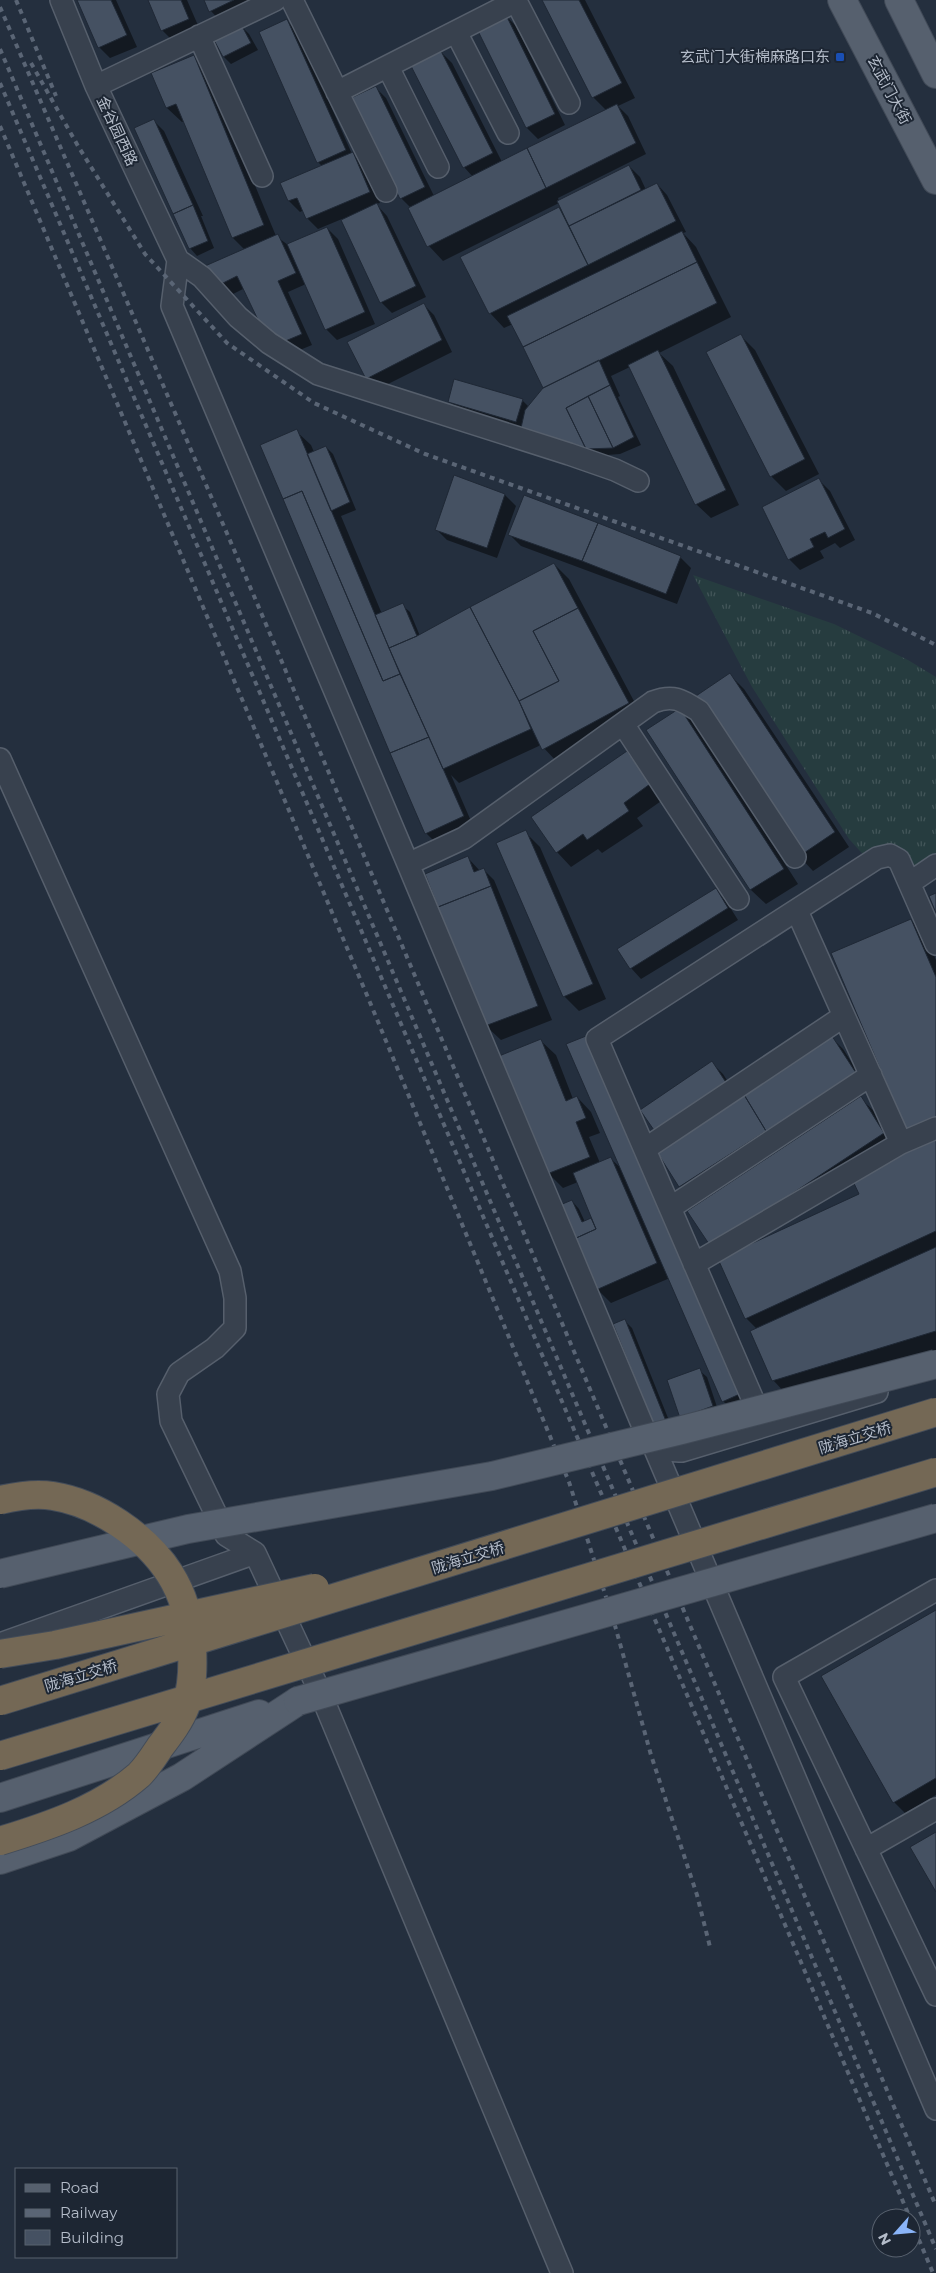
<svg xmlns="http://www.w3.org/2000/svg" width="936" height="2273" font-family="Montserrat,'Noto Sans SC',sans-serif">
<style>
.grass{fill:url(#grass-tufts)}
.shadow{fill:#0007;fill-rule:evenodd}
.building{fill:#455162;stroke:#1f2835}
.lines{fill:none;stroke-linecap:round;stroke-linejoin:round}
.minor-casing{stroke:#565f6c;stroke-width:24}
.major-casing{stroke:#414a57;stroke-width:30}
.minor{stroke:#38414e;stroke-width:21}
.major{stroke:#56606e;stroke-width:28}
.rail{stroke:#5a6575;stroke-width:4;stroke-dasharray:5 5;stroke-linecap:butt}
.major-bridge-casing{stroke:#414a57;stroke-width:30;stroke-linecap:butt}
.highway-bridge-casing{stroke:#434c59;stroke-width:30;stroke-linecap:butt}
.major-bridge{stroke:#56606e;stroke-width:28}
.highway-bridge{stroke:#746855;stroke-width:28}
.transit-dot{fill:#1a4fb4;stroke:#1d2633;stroke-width:2}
.labels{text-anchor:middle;stroke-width:4;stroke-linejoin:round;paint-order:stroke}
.poi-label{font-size:15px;fill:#b4bcc9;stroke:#1d2633;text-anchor:end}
.street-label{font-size:15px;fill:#b4bcc9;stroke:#1d2633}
</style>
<defs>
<pattern id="grass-tufts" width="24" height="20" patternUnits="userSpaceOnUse" patternTransform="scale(1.25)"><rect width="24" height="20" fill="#263c3f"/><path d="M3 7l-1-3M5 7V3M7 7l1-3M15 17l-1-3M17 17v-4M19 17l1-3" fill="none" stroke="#435659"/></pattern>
</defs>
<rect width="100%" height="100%" fill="#242f3e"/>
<path class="grass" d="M 693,575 L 834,624 L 908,660 L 936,677 L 936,859 L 901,882 L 889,861 L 869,861 L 849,839 L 752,687 Z"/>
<path class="shadow" d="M 78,0 L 116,0 L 137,47 L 110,58 L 99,47 Z
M 149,0 L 187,0 L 200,30 L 173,41 L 162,30 Z
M 205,0 L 267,0 L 221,22 L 211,11 Z
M 544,0 L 585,0 L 635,98 L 618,106 L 628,116 L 646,154 L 558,198 L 559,201 L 629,166 L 640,177 L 646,190 L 657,184 L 667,195 L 686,232 L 683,233 L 696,247 L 731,317 L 659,353 L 673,366 L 739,505 L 711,518 L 696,504 L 630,367 L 611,376 L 620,396 L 618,397 L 641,445 L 620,454 L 594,456 L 460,412 L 449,401 L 522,400 L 529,407 L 544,388 L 513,324 L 504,328 L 490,313 L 462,257 L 561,207 L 559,203 L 443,261 L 429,246 L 411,208 L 401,198 L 375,87 L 386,98 L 434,196 L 473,177 L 464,167 L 441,52 L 452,63 L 502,162 L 606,110 L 593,97 Z
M 505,15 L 516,26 L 565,125 L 538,139 L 527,128 L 478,28 Z
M 287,21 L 298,32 L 352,154 L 364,165 L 380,203 L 376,204 L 387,216 L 426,297 L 392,313 L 381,302 L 342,219 L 318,229 L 307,218 L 304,210 L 300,212 L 289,201 L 323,167 L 318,162 Z
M 242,27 L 249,34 L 258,50 L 231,64 L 224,57 L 216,40 Z
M 194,57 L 208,72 L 276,236 L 288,245 L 327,228 L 338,239 L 375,324 L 337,340 L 326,329 L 306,284 L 288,292 L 312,345 L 295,352 L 273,335 L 245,288 L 233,294 L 221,283 L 245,250 L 233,238 L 185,121 L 182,122 L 167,108 L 153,74 Z
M 153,120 L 164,131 L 203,216 L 201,216 L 214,248 L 197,256 L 190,248 Z
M 423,304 L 434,315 L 452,352 L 378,389 L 367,378 Z
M 741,336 L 755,350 L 819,474 L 786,491 L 771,476 L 707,353 Z
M 296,431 L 311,445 L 314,452 L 326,447 L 333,454 L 356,510 L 341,516 L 382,614 L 402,605 L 410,612 L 420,636 L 554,564 L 569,579 L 643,718 L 558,763 L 541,745 L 459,783 L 451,775 L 474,828 L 437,844 L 426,833 Z
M 819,480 L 830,491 L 855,540 L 840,548 L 835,543 L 820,551 L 824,558 L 800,570 L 789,559 L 763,508 Z
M 505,495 L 516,506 L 497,558 L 447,540 L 436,529 Z
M 510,535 L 680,557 L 691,568 L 677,604 L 521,546 Z
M 730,675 L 744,689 L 849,847 L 813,871 L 799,856 Z
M 680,709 L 695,724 L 798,884 L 766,904 L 751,890 L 648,730 Z
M 627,753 L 642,767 L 664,799 L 637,818 L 643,826 L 602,853 L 598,849 L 571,867 L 557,852 Z
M 525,832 L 540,847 L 606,999 L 579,1011 L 564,996 Z
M 468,858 L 480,871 L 483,869 L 494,880 L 552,1020 L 501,1040 L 486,1026 Z
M 715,890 L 726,901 L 738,920 L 641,979 L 631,968 Z
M 911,920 L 925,935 L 936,960 L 936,1350 L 787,1395 L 773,1380 L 757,1329 L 746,1318 L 719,1260 L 860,1098 L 875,1112 L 898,1148 L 922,1145 ZM 852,1178 L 860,1195 L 757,1243 L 756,1241 Z
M 832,1038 L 843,1049 L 866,1085 L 691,1197 L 680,1186 L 712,1063 L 723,1074 L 738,1098 Z
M 541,1041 L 556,1055 L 573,1099 L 577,1097 L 591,1112 L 600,1133 L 589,1137 L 600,1163 L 611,1159 L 622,1169 L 756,1408 L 738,1416 L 723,1401 L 670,1278 L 611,1303 L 597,1289 L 572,1201 L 579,1209 L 585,1222 L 593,1218 L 578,1182 L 563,1188 L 549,1174 Z
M 625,1321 L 632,1328 L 676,1438 L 666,1442 Z
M 699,1370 L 707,1377 L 719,1413 L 689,1424 Z
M 936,1611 L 936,1795 L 905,1813 L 894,1802 Z"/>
<path class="building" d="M 77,0 L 111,0 L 127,35 L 98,48 Z
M 148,0 L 181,0 L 189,19 L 161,31 Z
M 204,0 L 234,0 L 209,12 Z
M 542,0 L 579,0 L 622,83 L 592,98 Z
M 505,13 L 555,114 L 526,128 L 476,27 Z
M 287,19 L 346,150 L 317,163 L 259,32 Z
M 242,26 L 251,43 L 223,57 L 214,40 Z
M 441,51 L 493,153 L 463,168 L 411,66 Z
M 194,55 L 264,225 L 232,238 L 176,104 L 166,108 L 151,73 Z
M 376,86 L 425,187 L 400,199 L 351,98 Z
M 617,104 L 636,143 L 546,188 L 527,148 Z
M 154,119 L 193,205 L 173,214 L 134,128 Z
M 527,148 L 546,188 L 427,247 L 408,208 Z
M 353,152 L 370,192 L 306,219 L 297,198 L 288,201 L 280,183 Z
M 629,165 L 641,190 L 569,226 L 557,201 Z
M 657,183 L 676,221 L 588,265 L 569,226 Z
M 377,203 L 416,286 L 380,303 L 341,220 Z
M 193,205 L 208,241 L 189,249 L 173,214 Z
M 559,207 L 588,265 L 489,314 L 460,257 Z
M 327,227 L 365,312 L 325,330 L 287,244 Z
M 682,231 L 697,262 L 523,347 L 507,316 Z
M 278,234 L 296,273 L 278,281 L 302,334 L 283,342 L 260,324 L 237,276 L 221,284 L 205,266 Z
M 697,262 L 717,303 L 543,388 L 523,347 Z
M 424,303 L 442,340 L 366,379 L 347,342 Z
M 741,334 L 805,459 L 770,477 L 706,352 Z
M 658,350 L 726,490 L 695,505 L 628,365 Z
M 599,360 L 610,385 L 566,408 L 586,449 L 521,428 L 525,410 L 543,388 Z
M 454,379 L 523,399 L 516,422 L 448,402 Z
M 610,385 L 634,437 L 613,448 L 588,396 Z
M 588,396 L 613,448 L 586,449 L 566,408 Z
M 297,429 L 400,674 L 383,681 L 302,491 L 283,499 L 260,445 Z
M 326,446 L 350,502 L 331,511 L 307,454 Z
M 454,475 L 505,494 L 487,548 L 435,530 Z
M 819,478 L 845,529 L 828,538 L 825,532 L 810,539 L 814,547 L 788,560 L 762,507 Z
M 302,491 L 383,681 L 400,674 L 429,737 L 390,753 L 283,499 Z
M 524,495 L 598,523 L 582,561 L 508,535 Z
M 598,523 L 681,556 L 666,594 L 582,561 Z
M 554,563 L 578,608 L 533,631 L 559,681 L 519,701 L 470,607 Z
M 403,603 L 417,636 L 389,648 L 375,615 Z
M 470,607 L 519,701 L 531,729 L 443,769 L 389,648 L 417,636 Z
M 578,608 L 629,703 L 542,750 L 519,701 L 559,681 L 533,631 Z
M 730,673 L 835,832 L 798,857 L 693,698 Z
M 680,708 L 784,869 L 750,890 L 646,730 Z
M 429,737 L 464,816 L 425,834 L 390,753 Z
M 627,751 L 650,784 L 624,803 L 629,811 L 587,840 L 583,834 L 556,853 L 531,817 Z
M 526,830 L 593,984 L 563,997 L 496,843 Z
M 468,856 L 474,872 L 484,868 L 491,886 L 438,907 L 425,874 Z
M 491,886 L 538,1006 L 485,1026 L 438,907 Z
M 716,888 L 728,908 L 630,969 L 617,949 Z
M 936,893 L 936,913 L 929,896 Z
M 911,919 L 936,977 L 936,1119 L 907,1132 L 831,953 Z
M 586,1036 L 742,1393 L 722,1402 L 566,1044 Z
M 832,1036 L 856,1073 L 766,1131 L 743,1093 Z
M 541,1039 L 566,1101 L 577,1096 L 586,1118 L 576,1122 L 590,1157 L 547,1174 L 499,1056 Z
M 712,1061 L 727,1084 L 656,1133 L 640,1110 Z
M 743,1093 L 766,1131 L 679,1187 L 655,1149 Z
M 861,1096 L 884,1133 L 711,1247 L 687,1211 Z
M 936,1137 L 936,1231 L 745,1319 L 718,1259 L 859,1194 L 851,1177 Z
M 611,1157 L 657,1263 L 596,1290 L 574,1239 L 596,1229 L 573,1173 Z
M 572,1200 L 582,1222 L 591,1218 L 596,1229 L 574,1239 L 560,1205 Z
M 936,1247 L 936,1331 L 772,1381 L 750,1331 Z
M 625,1319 L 670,1431 L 658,1436 L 613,1324 Z
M 700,1368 L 713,1406 L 680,1418 L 667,1380 Z
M 936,1610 L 936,1778 L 893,1803 L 821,1676 Z
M 936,1832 L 936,1892 L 910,1847 Z"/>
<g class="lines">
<defs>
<path id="minor" d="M 61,0 L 96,86 L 178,260
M 292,0 L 386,191
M 456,32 L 508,133
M 199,36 L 262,176
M 388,67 L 438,167
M 96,86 L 275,0
M 337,92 L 516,1 L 569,103
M 178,260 L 172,306 L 408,864 L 647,1436 C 657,1452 664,1450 682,1451 L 877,1392
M 178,260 L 202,277 L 238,317 L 269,343 L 318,374 L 569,454 L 615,470 L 638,481
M 623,724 L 738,899
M 0,759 L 230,1271 L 235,1298 L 235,1328 L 215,1348 L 179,1373 L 168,1394 L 171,1421 L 226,1535 L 255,1553 L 320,1692 L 562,2273
M 408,864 L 464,838 L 653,702 C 673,694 682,700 699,711 L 795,857
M 911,882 L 936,865
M 797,911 L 901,1143
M 645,1149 L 844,1016
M 670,1208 L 871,1075
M 694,1264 L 901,1143 L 936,1128
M 763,1423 L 597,1039 L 877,858 L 890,855 L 899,860 L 936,944
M 654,1447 L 936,2109
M 936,1590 L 784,1677 L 936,1995
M 0,1644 L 255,1553
M 866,1849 L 936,1809"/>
<path id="major" d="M 842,0 L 936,180
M 899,0 L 936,74
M 0,1798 L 259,1714
M 0,1860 L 69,1837 L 182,1777 L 298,1701"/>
</defs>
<use href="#minor" class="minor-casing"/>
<use href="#major" class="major-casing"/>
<use href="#minor" class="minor"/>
<use href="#major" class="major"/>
<path class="rail" d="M 16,0 L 56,96
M 0,7 L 254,596 L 936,2206
M 0,49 L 936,2249
M 31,63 L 78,146 L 145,254 L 227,343 L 314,403 L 425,454 L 872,613 L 936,645
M 0,83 L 910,2218
M 0,126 L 369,1000 L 569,1482 L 614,1622 L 651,1755 L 697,1895 L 710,1947
M 911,2221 L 933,2273"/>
<defs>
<path id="major-bridge" d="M 0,1574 L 188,1529 L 492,1476 L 682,1430 L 936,1364
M 298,1701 L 936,1518"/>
<path id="highway-bridge" d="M 0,1500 C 17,1496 35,1493 53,1496 C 97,1503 146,1536 170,1574 C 184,1596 190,1620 192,1646 C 193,1666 193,1686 186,1705 C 180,1721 170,1734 160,1747 C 154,1756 147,1767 139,1775 C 100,1809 49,1826 0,1841
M 0,1654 L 55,1645 L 315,1588
M 0,1701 L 936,1412
M 0,1756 L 936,1472"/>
</defs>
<use href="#major-bridge" class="major-bridge-casing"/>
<use href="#highway-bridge" class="highway-bridge-casing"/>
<use href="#major-bridge" class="major-bridge"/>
<use href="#highway-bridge" class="highway-bridge"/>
</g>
<rect class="transit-dot" x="835" y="52" width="10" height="10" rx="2.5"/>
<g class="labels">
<g class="poi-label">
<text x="830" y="62">玄武门大街棉麻路口东</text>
</g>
<g class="street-label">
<text transform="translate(889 90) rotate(62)" y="5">玄武门大街</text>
<text transform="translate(117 131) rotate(65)" y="5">金谷园西路</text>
<text transform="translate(855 1438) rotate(-17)" y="5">陇海立交桥</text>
<text transform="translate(468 1558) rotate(-17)" y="5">陇海立交桥</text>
<text transform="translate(81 1676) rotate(-17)" y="5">陇海立交桥</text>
</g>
</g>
<rect x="15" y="2168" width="162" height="90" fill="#1d2633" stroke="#59626f"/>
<rect x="25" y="2184" width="25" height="8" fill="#56606e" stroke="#59626f"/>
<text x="60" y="2193" font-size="15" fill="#b4bcc9">Road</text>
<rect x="25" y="2209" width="25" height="8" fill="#5a6575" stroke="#59626f"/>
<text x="60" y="2218" font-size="15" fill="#b4bcc9">Railway</text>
<rect x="25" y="2230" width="25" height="15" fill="#455162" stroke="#59626f"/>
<text x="60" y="2243" font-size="15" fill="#b4bcc9">Building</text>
<g transform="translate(896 2233) rotate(243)"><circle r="24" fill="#1d2633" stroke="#59626f"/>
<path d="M0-4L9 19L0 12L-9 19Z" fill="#8ab4f8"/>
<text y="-8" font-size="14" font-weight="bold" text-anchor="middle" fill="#b4bcc9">N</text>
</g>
</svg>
